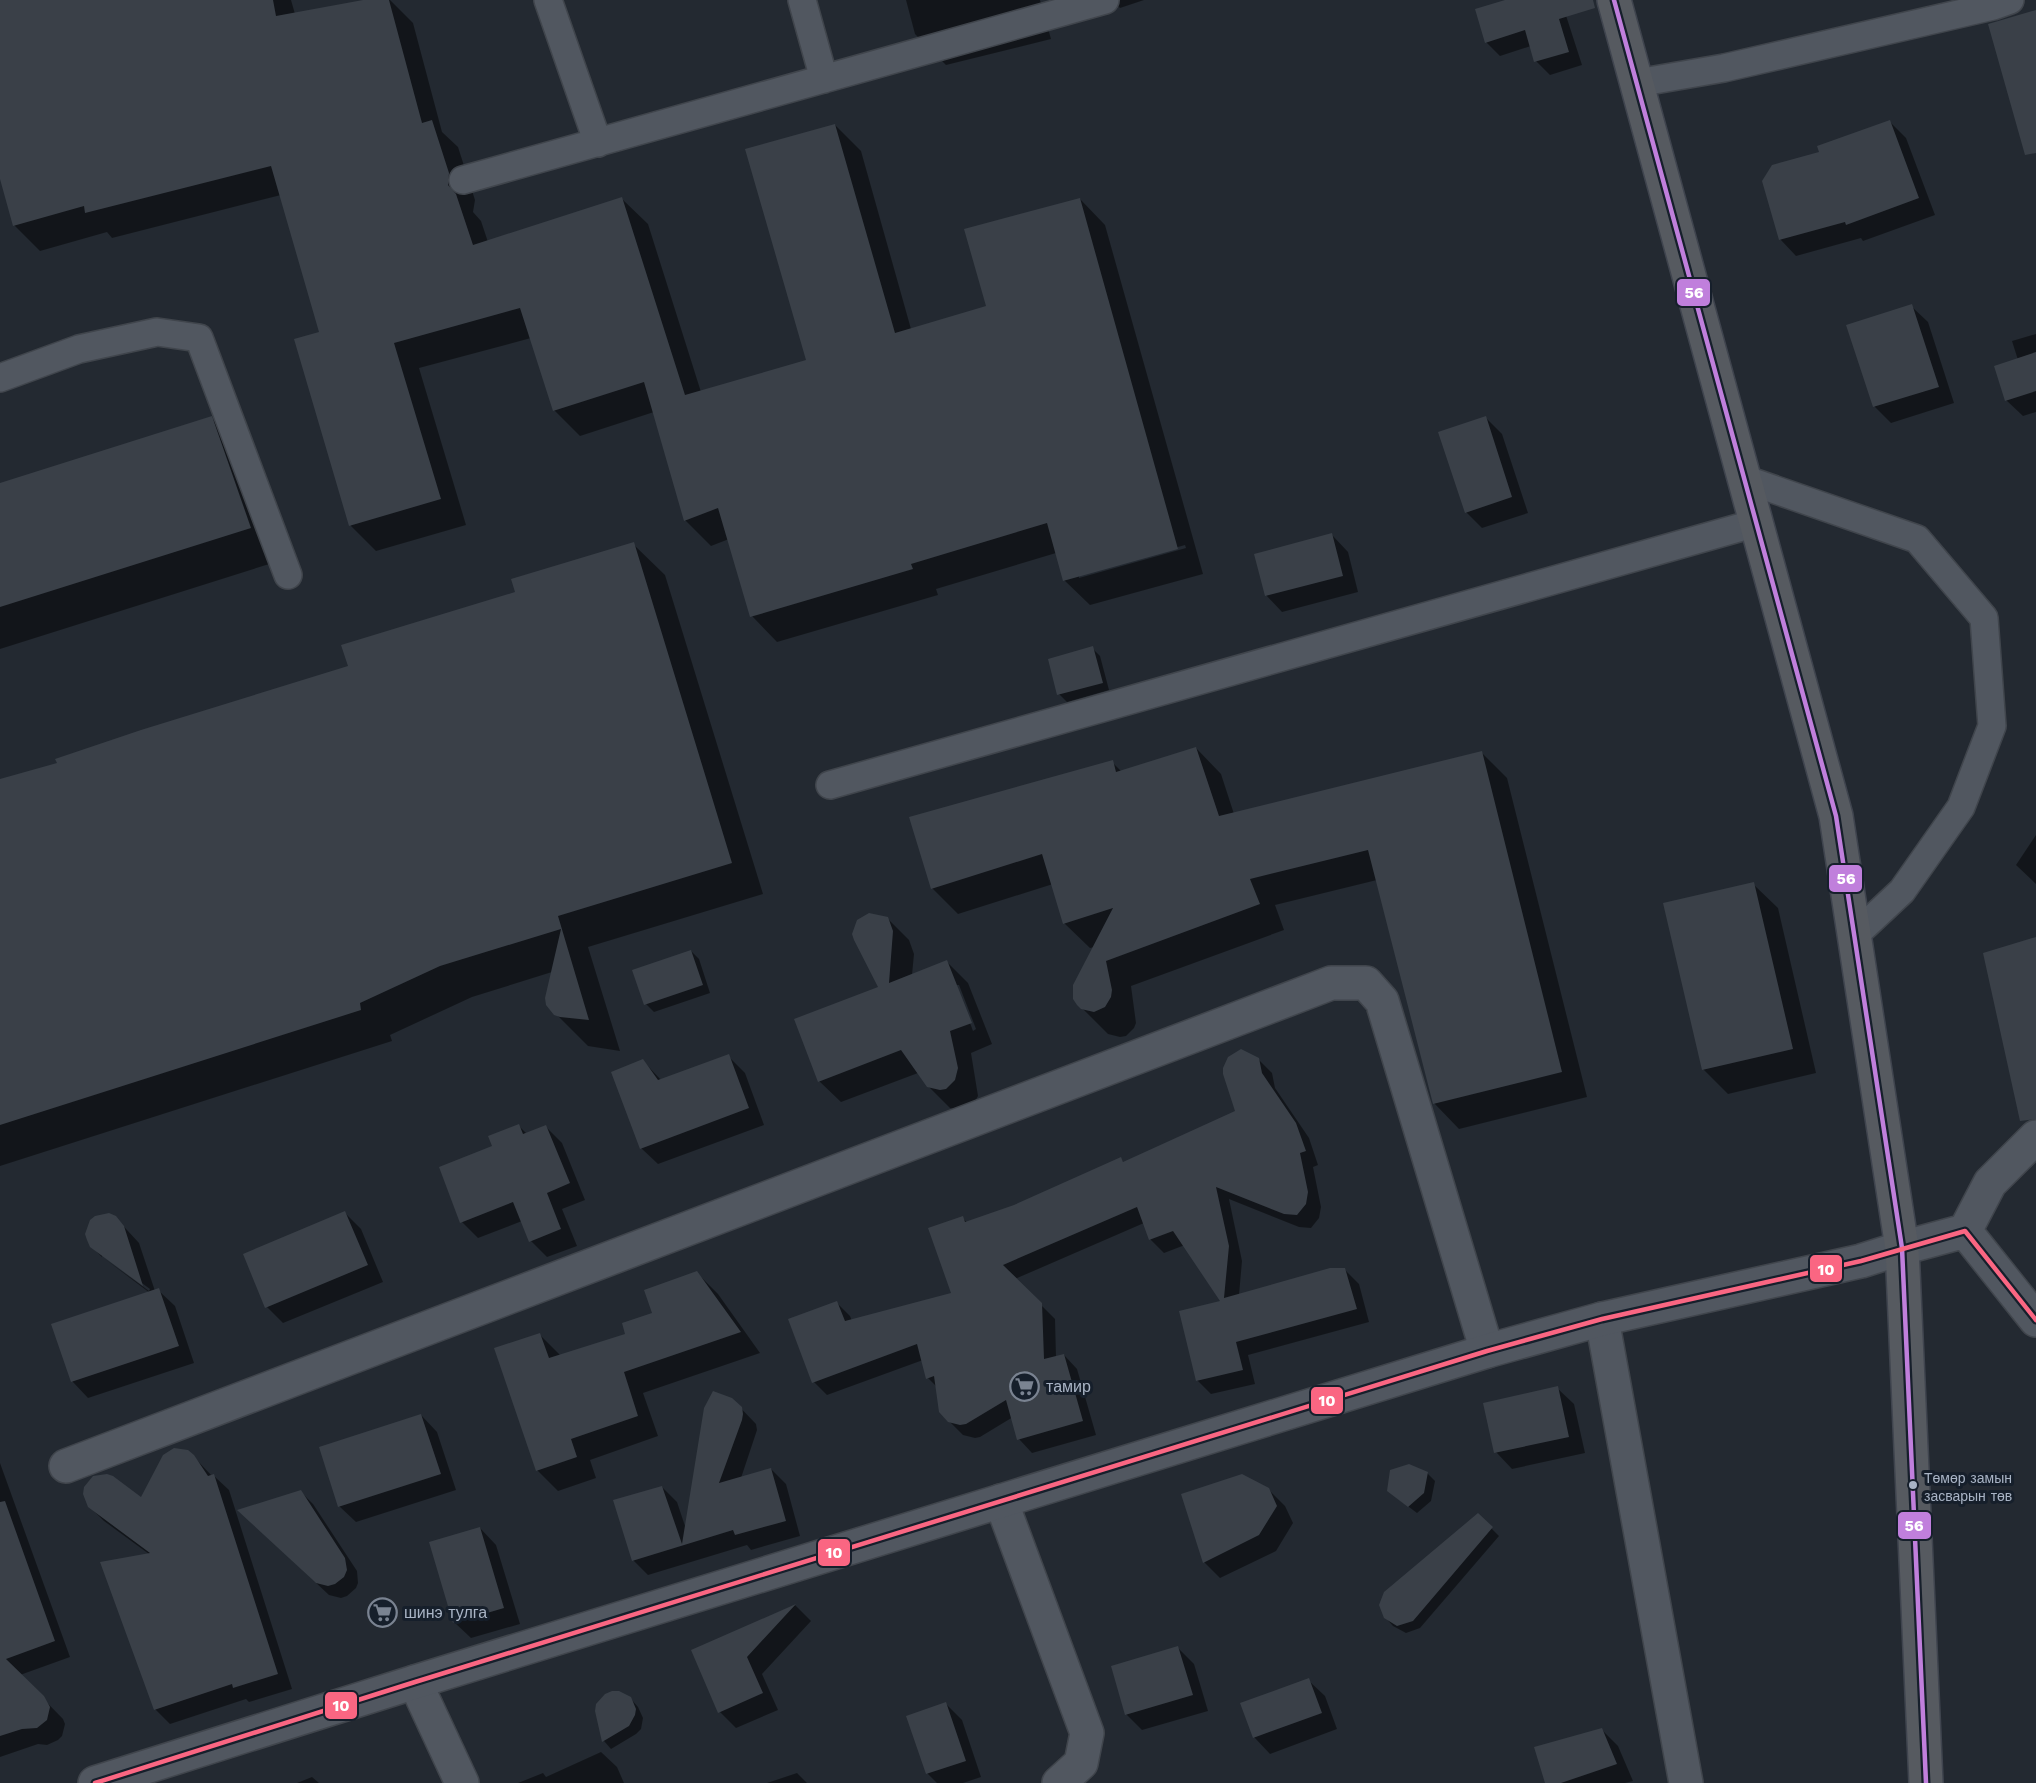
<svg xmlns="http://www.w3.org/2000/svg" width="2036" height="1783" font-family="'Work Sans',sans-serif">
<style>
.shadow{fill:#0007;fill-rule:evenodd}
.building{fill:#3a4048}
.lines{fill:none;stroke-linecap:round;stroke-linejoin:round}
.service-casing{stroke:#40454c;stroke-width:30}
.minor-casing{stroke:#40454c;stroke-width:36}
.tertiary-casing{stroke:#40454c;stroke-width:36}
.trunk-casing{stroke:#3f444e;stroke-width:36}
.service{stroke:#515760;stroke-width:27}
.minor{stroke:#515760;stroke-width:33}
.tertiary{stroke:#515760;stroke-width:33}
.trunk{stroke:#565a60;stroke-width:33}
.bus-1-casing{stroke:#161f2b;stroke-width:9}
.bus-2-casing{stroke:#161f2b;stroke-width:9}
.bus-1{stroke:#c07fdc;stroke-width:4.5}
.bus-2{stroke:#fa6682;stroke-width:4.5}
.bus-dot{fill:#a9b4c5;stroke:#161f2b;stroke-width:2}
.labels{text-anchor:middle;stroke-width:6;stroke-linejoin:round;paint-order:stroke}
.bus-label{font-size:14px;fill:#a9b4c5;stroke:#161f2b;text-anchor:start}
.poi-label{font-size:16px;fill:#a9b4c5;stroke:#161f2b;text-anchor:start}
.line-badge{stroke:#161f2b;stroke-width:2}
.badge-label{font-size:16px;text-anchor:middle;font-weight:bold;fill:#fff}
</style>
<rect width="100%" height="100%" fill="#232931"/>
<path class="shadow" d="M 0,0 L 291,0 L 295,14 L 371,0 L 390,0 L 413,23 L 442,132 L 458,147 L 475,200 L 473,212 L 481,221 L 488,242 L 622,199 L 648,224 L 701,392 L 807,361 L 835,125 L 861,151 L 911,329 L 988,307 L 1080,199 L 1105,225 L 1203,574 L 1090,605 L 1064,580 L 1056,553 L 936,589 L 938,595 L 777,642 L 752,616 L 729,539 L 711,546 L 685,520 L 654,412 L 580,436 L 554,410 L 531,338 L 419,368 L 466,525 L 376,551 L 351,526 L 295,340 L 321,333 L 281,195 L 112,238 L 107,232 L 40,251 L 14,225 L 0,174 ZM 1185,545 L 1186,548 L 1079,578 L 1079,575 Z
M 906,0 L 1040,0 L 1051,39 L 946,65 L 915,34 Z
M 1112,0 L 1144,0 L 1120,8 Z
M 1509,0 L 1561,0 L 1582,65 L 1550,75 L 1536,61 L 1531,46 L 1500,56 L 1486,42 Z
M 1890,122 L 1906,138 L 1935,215 L 1863,241 L 1861,238 L 1796,256 L 1780,239 L 1821,153 Z
M 1911,306 L 1928,322 L 1954,403 L 1891,423 L 1875,407 L 1848,326 Z
M 2036,334 L 2036,412 L 2023,416 L 2006,400 L 2018,360 L 2012,341 Z
M 211,418 L 243,450 L 282,560 L 0,649 L 0,484 Z
M 1486,418 L 1502,434 L 1528,513 L 1482,528 L 1466,512 Z
M 1332,535 L 1348,552 L 1358,592 L 1282,612 L 1266,595 Z
M 633,544 L 665,575 L 763,894 L 588,947 L 620,1051 L 588,1046 L 556,1014 L 552,972 L 472,997 L 390,1035 L 392,1041 L 0,1166 L 0,780 L 59,764 L 350,667 L 517,593 Z
M 1092,648 L 1100,656 L 1109,690 L 1067,702 L 1059,694 Z
M 1196,748 L 1221,774 L 1234,814 L 1481,752 L 1507,778 L 1587,1097 L 1459,1129 L 1434,1103 L 1377,880 L 1275,905 L 1284,930 L 1131,986 L 1136,1023 L 1134,1028 L 1126,1036 L 1120,1037 L 1108,1034 L 1082,1008 L 1095,947 L 1090,948 L 1064,923 L 1053,884 L 958,914 L 932,888 L 1112,762 L 1122,772 Z
M 2036,835 L 2036,884 L 2016,865 Z
M 1753,884 L 1778,908 L 1816,1073 L 1728,1094 L 1703,1069 Z
M 888,919 L 909,940 L 914,954 L 912,975 L 947,962 L 968,983 L 992,1044 L 971,1053 L 978,1096 L 972,1106 L 962,1111 L 950,1108 L 924,1082 L 918,1073 L 841,1102 L 819,1081 L 880,987 ZM 956,985 L 959,985 L 976,1029 L 973,1031 Z
M 691,951 L 699,959 L 710,993 L 654,1012 L 646,1004 Z
M 728,1056 L 745,1073 L 764,1125 L 658,1164 L 641,1148 L 643,1061 L 662,1081 Z
M 1258,1059 L 1272,1073 L 1275,1088 L 1309,1138 L 1318,1165 L 1313,1167 L 1321,1207 L 1319,1218 L 1311,1228 L 1299,1227 L 1229,1199 L 1242,1261 L 1239,1295 L 1345,1270 L 1359,1284 L 1369,1322 L 1248,1355 L 1255,1384 L 1211,1394 L 1197,1380 L 1222,1302 L 1185,1245 L 1164,1253 L 1150,1239 L 1144,1223 L 1015,1279 L 1055,1319 L 1056,1357 L 1064,1355 L 1077,1369 L 1096,1435 L 1032,1453 L 1019,1439 L 1013,1417 L 980,1437 L 975,1438 L 963,1435 L 949,1421 L 937,1387 L 928,1378 L 923,1360 L 827,1395 L 814,1382 L 837,1303 L 850,1316 L 852,1321 L 953,1294 L 962,1218 L 968,1223 L 1014,1206 L 1121,1159 L 1124,1163 L 1237,1112 Z
M 518,1125 L 527,1134 L 546,1127 L 562,1143 L 585,1200 L 562,1209 L 577,1246 L 547,1257 L 531,1241 L 522,1221 L 478,1238 L 462,1222 L 494,1147 Z
M 345,1213 L 361,1229 L 383,1282 L 283,1323 L 267,1307 Z
M 115,1217 L 139,1243 L 155,1291 L 158,1290 L 175,1306 L 194,1363 L 88,1398 L 72,1381 L 150,1293 L 105,1259 L 149,1291 L 150,1289 L 102,1254 L 102,1257 L 91,1246 Z
M 697,1273 L 718,1294 L 760,1353 L 643,1393 L 658,1436 L 590,1460 L 596,1478 L 558,1491 L 537,1470 L 540,1335 L 561,1356 L 627,1335 L 654,1314 Z
M 1557,1388 L 1574,1404 L 1585,1453 L 1512,1469 L 1496,1452 Z
M 732,1399 L 756,1424 L 757,1430 L 741,1478 L 771,1469 L 786,1484 L 800,1536 L 751,1550 L 747,1545 L 648,1575 L 633,1560 L 662,1487 L 677,1502 L 686,1529 Z
M 421,1415 L 437,1432 L 456,1490 L 356,1522 L 339,1506 Z
M 193,1456 L 212,1476 L 214,1476 L 229,1490 L 292,1689 L 249,1702 L 246,1699 L 170,1724 L 155,1709 L 149,1554 L 104,1521 L 89,1506 L 142,1500 Z
M 0,1463 L 70,1657 L 20,1675 L 63,1719 L 65,1724 L 62,1736 L 58,1740 L 47,1745 L 38,1744 L 0,1757 Z
M 1427,1473 L 1435,1481 L 1431,1501 L 1417,1513 L 1397,1498 Z
M 1268,1489 L 1285,1506 L 1293,1523 L 1276,1551 L 1220,1578 L 1204,1562 Z
M 301,1492 L 313,1504 L 357,1571 L 358,1583 L 356,1588 L 347,1596 L 341,1598 L 329,1595 L 251,1522 Z
M 1478,1515 L 1499,1536 L 1420,1628 L 1406,1633 L 1393,1626 L 1385,1617 Z
M 480,1528 L 496,1545 L 520,1624 L 471,1638 L 454,1622 Z
M 795,1605 L 811,1621 L 762,1674 L 778,1710 L 736,1728 L 720,1712 L 693,1651 Z
M 1178,1648 L 1194,1664 L 1208,1711 L 1142,1730 L 1126,1714 Z
M 1308,1680 L 1325,1696 L 1337,1729 L 1270,1754 L 1254,1737 Z
M 630,1698 L 638,1707 L 643,1718 L 641,1729 L 636,1734 L 611,1749 L 604,1741 L 597,1711 Z
M 946,1704 L 962,1720 L 981,1777 L 963,1783 L 937,1783 L 927,1773 Z
M 1601,1729 L 1618,1746 L 1633,1781 L 1625,1783 L 1546,1783 Z
M 601,1752 L 617,1767 L 624,1783 L 518,1783 L 543,1773 L 546,1777 Z
M 797,1773 L 807,1783 L 767,1783 Z
M 312,1777 L 319,1783 L 297,1783 Z"/>
<path class="building" d="M 0,0 L 273,0 L 276,16 L 363,0 L 389,0 L 422,123 L 432,120 L 449,173 L 448,185 L 456,194 L 473,245 L 622,197 L 685,395 L 806,360 L 745,149 L 835,124 L 895,333 L 986,306 L 964,229 L 1080,198 L 1178,549 L 1063,581 L 1047,523 L 911,564 L 913,569 L 750,617 L 718,508 L 684,521 L 644,382 L 553,411 L 520,308 L 394,343 L 441,499 L 349,526 L 294,339 L 319,332 L 271,166 L 85,213 L 84,206 L 13,226 L 0,179 Z
M 1505,0 L 1593,0 L 1595,8 L 1559,19 L 1569,52 L 1534,62 L 1525,30 L 1485,43 L 1475,9 Z
M 2036,10 L 2036,153 L 2025,155 L 1988,24 Z
M 1890,120 L 1919,198 L 1846,225 L 1845,222 L 1779,240 L 1762,181 L 1772,165 L 1819,152 L 1817,146 Z
M 1912,304 L 1939,387 L 1873,407 L 1846,325 Z
M 2036,352 L 2036,391 L 2005,401 L 1994,366 Z
M 212,416 L 251,528 L 0,607 L 0,483 Z
M 1486,416 L 1512,497 L 1465,513 L 1438,432 Z
M 1332,533 L 1343,576 L 1265,596 L 1254,554 Z
M 634,542 L 732,863 L 558,916 L 589,1020 L 560,1017 L 554,1015 L 546,1005 L 545,998 L 561,929 L 440,966 L 360,1003 L 361,1010 L 0,1125 L 0,779 L 57,763 L 55,759 L 141,730 L 348,666 L 341,645 L 515,592 L 511,579 Z
M 1093,646 L 1103,683 L 1057,695 L 1048,659 Z
M 1196,747 L 1219,816 L 1482,751 L 1562,1072 L 1433,1104 L 1368,850 L 1250,879 L 1260,904 L 1106,961 L 1112,990 L 1111,997 L 1105,1007 L 1094,1012 L 1081,1009 L 1077,1005 L 1073,999 L 1073,985 L 1113,908 L 1063,924 L 1042,854 L 931,889 L 909,817 L 1113,760 L 1116,772 Z
M 1754,882 L 1793,1049 L 1702,1070 L 1663,903 Z
M 869,913 L 888,917 L 893,931 L 889,983 L 947,960 L 972,1023 L 950,1031 L 958,1068 L 955,1080 L 946,1089 L 940,1090 L 927,1087 L 901,1050 L 818,1082 L 794,1019 L 878,987 L 854,940 L 852,934 L 857,920 Z
M 2036,937 L 2036,1119 L 2020,1121 L 1983,953 Z
M 691,950 L 703,985 L 644,1005 L 632,970 Z
M 1241,1049 L 1259,1058 L 1262,1073 L 1296,1123 L 1306,1151 L 1300,1153 L 1308,1192 L 1306,1204 L 1297,1215 L 1284,1214 L 1216,1187 L 1229,1246 L 1224,1298 L 1330,1268 L 1345,1268 L 1357,1309 L 1236,1342 L 1243,1370 L 1196,1381 L 1179,1311 L 1220,1301 L 1173,1231 L 1149,1240 L 1137,1207 L 1003,1265 L 1042,1303 L 1044,1359 L 1064,1354 L 1083,1421 L 1017,1440 L 1006,1400 L 966,1424 L 960,1425 L 948,1422 L 939,1412 L 934,1376 L 926,1379 L 917,1344 L 812,1383 L 788,1319 L 837,1301 L 845,1321 L 951,1293 L 928,1228 L 963,1216 L 965,1222 L 1014,1205 L 1121,1157 L 1123,1162 L 1235,1111 L 1223,1074 L 1223,1068 L 1228,1057 Z
M 729,1054 L 749,1108 L 640,1149 L 611,1072 L 643,1059 L 658,1080 Z
M 519,1124 L 523,1134 L 546,1125 L 570,1183 L 547,1193 L 561,1229 L 529,1242 L 513,1202 L 460,1223 L 439,1167 L 492,1146 L 488,1136 Z
M 345,1211 L 368,1265 L 265,1308 L 243,1254 Z
M 109,1213 L 116,1216 L 124,1226 L 143,1286 L 90,1247 L 87,1240 L 85,1234 L 90,1220 L 95,1216 Z
M 697,1271 L 741,1332 L 624,1372 L 638,1416 L 571,1439 L 577,1457 L 536,1471 L 494,1348 L 540,1333 L 549,1358 L 625,1334 L 622,1323 L 652,1313 L 644,1290 Z
M 159,1288 L 179,1346 L 71,1382 L 51,1324 Z
M 1558,1386 L 1569,1437 L 1494,1453 L 1483,1403 Z
M 713,1391 L 732,1398 L 742,1407 L 743,1414 L 742,1420 L 719,1483 L 771,1468 L 786,1521 L 735,1535 L 733,1530 L 632,1561 L 613,1500 L 662,1486 L 682,1544 L 704,1408 Z
M 421,1414 L 441,1474 L 338,1507 L 319,1447 Z
M 174,1448 L 188,1450 L 194,1455 L 208,1476 L 214,1474 L 278,1674 L 233,1688 L 232,1684 L 154,1710 L 100,1562 L 150,1553 L 88,1507 L 83,1494 L 84,1487 L 93,1476 L 107,1474 L 113,1476 L 141,1497 L 163,1455 Z
M 1409,1464 L 1428,1472 L 1424,1493 L 1408,1507 L 1387,1491 L 1390,1470 Z
M 1242,1474 L 1269,1488 L 1277,1506 L 1259,1535 L 1203,1563 L 1181,1494 Z
M 301,1490 L 345,1558 L 347,1570 L 344,1577 L 335,1584 L 328,1586 L 316,1583 L 237,1510 Z
M 5,1501 L 55,1641 L 6,1659 L 44,1696 L 50,1707 L 47,1720 L 37,1728 L 22,1729 L 0,1736 L 0,1502 Z
M 1478,1513 L 1493,1527 L 1413,1621 L 1397,1626 L 1384,1618 L 1379,1605 L 1384,1592 Z
M 480,1527 L 504,1608 L 453,1623 L 429,1542 Z
M 796,1604 L 747,1657 L 763,1693 L 718,1713 L 691,1650 Z
M 1178,1646 L 1193,1695 L 1125,1715 L 1111,1666 Z
M 1309,1678 L 1322,1713 L 1253,1738 L 1240,1703 Z
M 612,1691 L 619,1691 L 631,1697 L 636,1709 L 635,1715 L 629,1726 L 602,1742 L 595,1711 L 596,1704 L 605,1694 Z
M 946,1702 L 966,1761 L 926,1774 L 906,1716 Z
M 1602,1728 L 1617,1764 L 1561,1783 L 1545,1783 L 1534,1747 Z"/>
<g class="lines">
<defs>
<path id="service" d="M 548,0 L 598,143
M 802,0 L 824,79
M 1637,83 L 1724,68 L 1993,6 L 2010,0
M 463,180 L 1105,0
M 0,378 L 79,349 L 157,332 L 199,338 L 288,575
M 1744,479 L 1917,539 L 1984,618 L 1992,726 L 1961,807 L 1902,891 L 1855,935
M 830,785 L 1756,523"/>
<path id="minor" d="M 1965,1231 L 1990,1183 L 2036,1137
M 1902,1248 L 1965,1231 L 2036,1320
M 1602,1319 L 1686,1783
M 66,1466 L 1331,983 L 1366,983 L 1382,1001 L 1487,1351
M 1001,1501 L 1087,1733 L 1081,1763 L 1059,1783
M 415,1682 L 462,1783"/>
<path id="tertiary" d="M 95,1783 L 415,1682 L 1487,1351 L 1602,1319 L 1861,1261 L 1902,1248"/>
<path id="trunk" d="M 1614,0 L 1836,816 L 1902,1248 L 1926,1783"/>
</defs>
<use href="#service" class="service-casing"/>
<use href="#minor" class="minor-casing"/>
<use href="#tertiary" class="tertiary-casing"/>
<use href="#trunk" class="trunk-casing"/>
<use href="#service" class="service"/>
<use href="#minor" class="minor"/>
<use href="#tertiary" class="tertiary"/>
<use href="#trunk" class="trunk"/>
<defs>
<path id="bus-1" d="M 1614,0 L 1836,816 L 1902,1248 L 1926,1783"/>
<path id="bus-2" d="M 95,1783 L 415,1682 L 1487,1351 L 1602,1319 L 1861,1261 L 1965,1231 L 2036,1320"/>
</defs>
<use href="#bus-1" class="bus-1-casing"/>
<use href="#bus-2" class="bus-2-casing"/>
<use href="#bus-1" class="bus-1"/>
<use href="#bus-2" class="bus-2"/>
</g>
<defs>
<symbol id="supermarket-ring" viewBox="-11 -11 22 22"><circle r="9.5" fill="#161f2b" stroke="#7a8391" stroke-width="1.5"/><path d="M-6-5.5h2.5l.6 2H6L4.5 2H-2.5L-4.4-4H-6ZM-1.5 3.2a1.3 1.3 0 1 0 .1 0ZM3 3.2a1.3 1.3 0 1 0 .1 0Z" fill="#7a8391"/></symbol>
</defs>
<g fill-rule="evenodd">
<use href="#supermarket-ring" x="1008" y="1370" width="33" height="33"/>
<use href="#supermarket-ring" x="366" y="1596" width="33" height="33"/>
</g>
<circle class="bus-dot" cx="1913" cy="1485" r="5"/>
<g class="labels">
<g class="bus-label">
<text x="1924" y="1483">Төмөр замын<tspan x="1924" dy="18">засварын төв</tspan></text>
</g>
<g class="poi-label">
<text x="1046" y="1392">тамир</text>
<text x="404" y="1618">шинэ тулга</text>
</g>
</g>
<g class="line-badge">
<rect x="1676" y="278" width="35" height="29" rx="6" fill="#c07fdc"/>
<rect x="1828" y="864" width="35" height="29" rx="6" fill="#c07fdc"/>
<rect x="1809" y="1254" width="34" height="29" rx="6" fill="#fa6682"/>
<rect x="1310" y="1386" width="34" height="29" rx="6" fill="#fa6682"/>
<rect x="1897" y="1511" width="35" height="29" rx="6" fill="#c07fdc"/>
<rect x="817" y="1538" width="34" height="29" rx="6" fill="#fa6682"/>
<rect x="324" y="1691" width="34" height="29" rx="6" fill="#fa6682"/>
</g>
<g class="badge-label">
<text x="1694" y="298">56</text>
<text x="1846" y="884">56</text>
<text x="1826" y="1275">10</text>
<text x="1327" y="1406">10</text>
<text x="1914" y="1531">56</text>
<text x="834" y="1558">10</text>
<text x="341" y="1711">10</text>
</g>
</svg>
